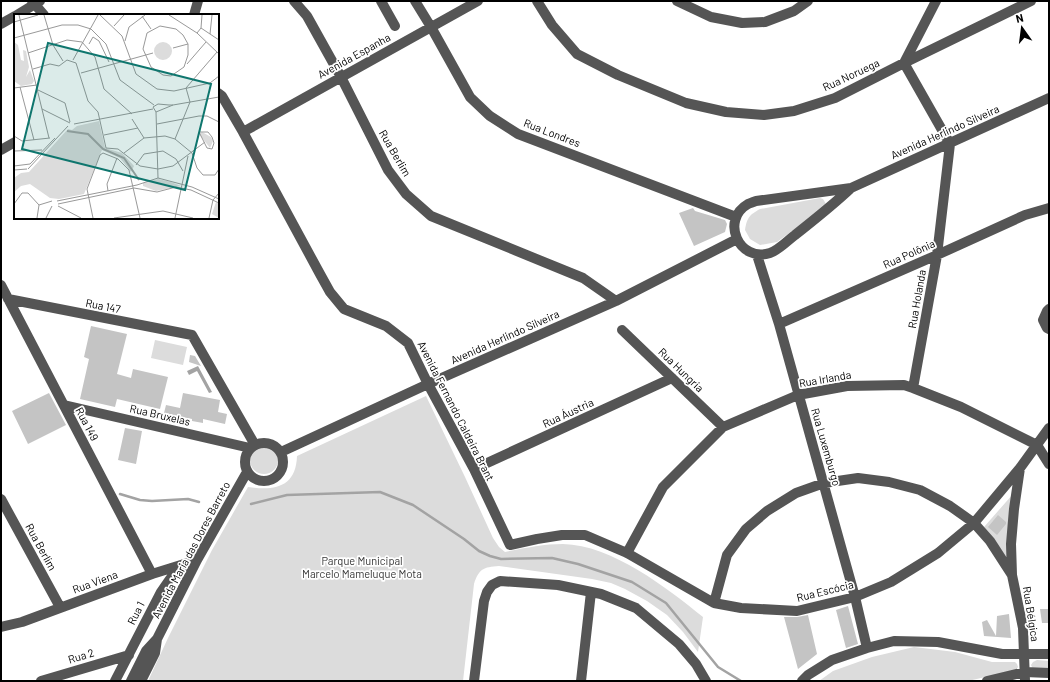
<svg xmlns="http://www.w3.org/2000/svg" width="1050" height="682" font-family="Barlow,sans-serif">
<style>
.green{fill:#dcdcdc}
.water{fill:#a3a3a3}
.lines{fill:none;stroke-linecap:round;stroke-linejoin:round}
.stream{stroke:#a3a3a3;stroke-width:2.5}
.building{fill:#c4c4c4}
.minor{stroke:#555;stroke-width:10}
.labels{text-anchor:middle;stroke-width:3.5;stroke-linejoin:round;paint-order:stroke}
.street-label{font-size:11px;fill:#000;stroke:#fff}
.park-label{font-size:11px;fill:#333;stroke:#fff}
.inset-river{fill:none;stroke:#a3a3a3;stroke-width:2}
.inset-road{fill:none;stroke:#999;stroke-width:1}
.view{fill:#0f766e;fill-opacity:0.15;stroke:#0f766e;stroke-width:2}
.inset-edge{fill:none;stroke:#000;stroke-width:2}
</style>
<rect width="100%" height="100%" fill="#fff"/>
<path class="green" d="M 820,198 L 823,199 L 826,204 L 822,209 L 777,242 L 760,245 L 750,239 L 745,230 C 747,218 749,215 760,209 Z
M 155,340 L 187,347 L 183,365 L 151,358 Z
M 426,396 L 465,477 L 493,538 L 499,547 L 505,552 C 524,548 544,544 563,544 C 612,545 667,588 703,617 L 698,652 L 683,632 L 667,615 L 647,601 L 625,589 L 611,583 L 592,579 L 499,566 C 483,567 479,569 474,584 L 463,681 L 148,681 L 168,638 L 212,550 L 248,487 C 275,491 296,487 297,456 Z
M250 460a14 14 0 1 1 28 0a14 14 0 1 1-28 0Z
M 1013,494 L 1007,559 L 984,527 Z
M 914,647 L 955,652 L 992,662 L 1015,662 L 1017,664 L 1018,667 L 1016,670 L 968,681 L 819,681 L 833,671 L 872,657 Z
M 1037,660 L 1049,661 L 1049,669 L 1033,669 L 1031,665 L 1033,662 Z"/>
<path class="water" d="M 198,366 L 212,392 L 209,393 L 197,371 L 189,375 L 187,371 Z"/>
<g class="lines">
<path class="stream" d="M 120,494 L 140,500 L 152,501 L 188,499 L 199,502
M 251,504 L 287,495 L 380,492 L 413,505 L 464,539 L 479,551 L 490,556 L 501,559 L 552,558 L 578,564 L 632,582 L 666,603 L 718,667 L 741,681"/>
</g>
<path class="building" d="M 693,208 L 695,211 L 725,220 L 727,224 L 725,232 L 694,246 L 679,213 Z
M 91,326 L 127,334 L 117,374 L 131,378 L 133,369 L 168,377 L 160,409 L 117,399 L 115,407 L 80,399 L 89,359 L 84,357 Z
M 190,355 L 195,356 L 201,366 L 189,362 Z
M 49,393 L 66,425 L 28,444 L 12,411 Z
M 183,393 L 220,400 L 218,412 L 227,414 L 225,424 L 203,419 L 203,423 L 192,421 L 192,419 L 164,413 L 166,405 L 180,408 Z
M 125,428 L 142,431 L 136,464 L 118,460 Z
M 998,515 L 1006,522 L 1006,524 L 997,535 L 988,527 Z
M 848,606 L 858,644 L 846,648 L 836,610 Z
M 1040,609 L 1049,609 L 1049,623 L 1042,623 Z
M 1009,614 L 1011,638 L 984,636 L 982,622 L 987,620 L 996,636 L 997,616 Z
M 808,615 L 817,654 L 798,669 L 784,617 L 797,617 Z"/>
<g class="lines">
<path class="minor" d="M 32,1 L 44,15
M 294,1 L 307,16 L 341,77 L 388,170 L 406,194 L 431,216 L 583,278 L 616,301
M 381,1 L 395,26
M 415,1 L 431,27 L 470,97 L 490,116 L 518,134 L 736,217
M 537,1 L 552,25 L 577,54 L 618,75 L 686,103 L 726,112 L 764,115 L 794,111 L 835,98 L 904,63 L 1031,1
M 677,1 L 711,17 L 742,23 L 765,22 L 794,11 L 808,1
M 17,15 L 40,1
M 194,15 L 198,1
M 1,24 L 15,16
M 218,93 L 222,96 L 243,132 L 320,274 L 330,292 L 344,309 L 386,326 L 408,343 L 428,384 L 474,469 L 510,545 L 537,539 L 562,535 L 585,535 L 627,553 L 714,603 L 741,608 L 797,611 L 855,597 L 891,582 L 938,553 L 974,523 L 1020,468 L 1049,428
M 243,132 L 478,1
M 1,150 L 15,142
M 851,188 C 833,205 814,220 795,235 C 787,241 779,250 770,253 C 739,263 720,220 748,204 C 750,203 753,202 756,201 Z
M 851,188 L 1049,98
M 757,255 L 779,324 L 855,597 L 867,648
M 1,285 L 152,574
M 8,299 L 192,335 L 255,445
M 1049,309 L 1047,311 L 1043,320 L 1047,328 L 1049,329
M 779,324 L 937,255 L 1025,215 L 1049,208
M 622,330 L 723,427
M 913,388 L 937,255 L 950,144 L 904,63 L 936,1
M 64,405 L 250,448
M245 462a19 19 0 1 1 38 0a19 19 0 1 1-38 0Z
M 281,452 L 428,384 L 616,301 L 737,239
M 1020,468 L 1014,509 L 1011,544 L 1012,575 L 1023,628 L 1025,681
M 474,469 L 672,378
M 1,499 L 60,607
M 627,553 L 663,487 L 723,427 L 798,395 L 847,386 L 904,385 L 913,388 L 961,407 L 1037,445 L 1049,464
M 714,603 L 727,555 L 746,529 L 767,511 L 796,493 L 824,483 L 858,478 L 889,482 L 920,490 L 950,506 L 974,523 L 990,541 L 1012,575
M 1,627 L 22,622 L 152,574 L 197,560
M 41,681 L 129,655
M 115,681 L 161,592 L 170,579 L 185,566
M 131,681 L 146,651 L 157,639 L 197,560 L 247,472
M 141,681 L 155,653 L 157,639
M 474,681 L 484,601 L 487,592 L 492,585 L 500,581 L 558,585 L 601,594 L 636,608 L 679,644 L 696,664 L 706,681
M 581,681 L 591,592
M 802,681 L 808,675 L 832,660 L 867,648 L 894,641 L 938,642 L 1002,654 L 1049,654
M 987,681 L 1025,672 L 1049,673"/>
</g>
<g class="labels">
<g class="street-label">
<text transform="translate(354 56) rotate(-29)" y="4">Avenida Espanha</text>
<text transform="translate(851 75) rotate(-25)" y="4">Rua Noruega</text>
<text transform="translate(945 132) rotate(-24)" y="4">Avenida Herlindo Silveira</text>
<text transform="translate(552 133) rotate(21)" y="4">Rua Londres</text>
<text transform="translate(395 153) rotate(60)" y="4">Rua Berlim</text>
<text transform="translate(909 254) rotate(-24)" y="4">Rua Polônia</text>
<text transform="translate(917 299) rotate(-80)" y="4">Rua Holanda</text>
<text transform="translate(103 306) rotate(11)" y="4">Rua 147</text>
<text transform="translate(505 337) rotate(-24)" y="4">Avenida Herlindo Silveira</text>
<text transform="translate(681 370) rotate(44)" y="4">Rua Hungria</text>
<text transform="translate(825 379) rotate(-10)" y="4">Rua Irlanda</text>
<text transform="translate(456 411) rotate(63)" y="4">Avenida Fernando Caldeira Brant</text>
<text transform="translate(568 413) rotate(-25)" y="4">Rua Áustria</text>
<text transform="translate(160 415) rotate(13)" y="4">Rua Bruxelas</text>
<text transform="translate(87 424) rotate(62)" y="4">Rua 149</text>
<text transform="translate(826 447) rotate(74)" y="4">Rua Luxemburgo</text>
<text transform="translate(41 547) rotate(61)" y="4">Rua Berlim</text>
<text transform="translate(191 550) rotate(-62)" y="4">Avenida Maria das Dores Barreto</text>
<text transform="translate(95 582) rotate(-20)" y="4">Rua Viena</text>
<text transform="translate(825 591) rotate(-14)" y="4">Rua Escócia</text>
<text transform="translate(136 613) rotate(-63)" y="4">Rua 1</text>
<text transform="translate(1031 614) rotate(81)" y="4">Rua Bélgica</text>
<text transform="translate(81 656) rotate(-17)" y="4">Rua 2</text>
</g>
<g class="park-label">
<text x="362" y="565">Parque Municipal<tspan x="362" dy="13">Marcelo Mameluque Mota</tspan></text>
</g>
</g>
<g transform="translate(14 14)">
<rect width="205" height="205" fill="#fff"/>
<path d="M140 37a9 9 0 1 1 18 0a9 9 0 1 1-18 0ZM 0,28 L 4,31 L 7,46 L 10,47 L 9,36 L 12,37 L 15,53 L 12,63 L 16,56 L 20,67 L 18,70 L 7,72 L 0,67 ZM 85,107 L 91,134 L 108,139 L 120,152 L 117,158 L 106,144 L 88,136 L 70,180 L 45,185 L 36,184 L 16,170 L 7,172 L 0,178 L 0,164 L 7,159 L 15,158 L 54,115 L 58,116 L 63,112 ZM 188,118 L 197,123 L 199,127 L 196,134 L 185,120 ZM 144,165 L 157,168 L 167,172 L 142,177 L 129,172 L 129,169 ZM 202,188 L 205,190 L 205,204 L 198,200 Z" fill="#dcdcdc"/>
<path class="inset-river" d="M 53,117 L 74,120 L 89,135 L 110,144 L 125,166"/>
<path class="inset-road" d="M 5,1 L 35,124M 30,1 L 39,31 L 49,47M 86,1 L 108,22 L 122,60 L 143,75 L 160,77 L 196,69 L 205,62M 155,1 L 183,19 L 205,40M 128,2 L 137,15M 0,8 L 24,1M 100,12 L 110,1M 146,12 L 162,15 L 169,21 L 174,30 L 174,41 L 170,53 L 157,62 L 149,61 L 137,53 L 129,35 L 133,19 ZM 187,14 L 205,26M 183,19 L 187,14 L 188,1M 196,20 L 198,1M 0,24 L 48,11 L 64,11 L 77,15 L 92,30 L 106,66 L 140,91M 111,27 L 115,13 L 131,1M 75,30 L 79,23 L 85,27 L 95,48M 159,34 L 174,30M 14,39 L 53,26 L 68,28 L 81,43 L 90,75 L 118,100M 59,46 L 84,1M 173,50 L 192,28M 19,55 L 36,50 L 45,52 L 53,46 L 62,49 L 74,87 L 84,98 L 92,134 L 104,135 L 126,152 L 144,155 L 159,152 L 191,128M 67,59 L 139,39M 6,73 L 20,126M 0,74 L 23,71M 24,76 L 51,89 L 56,108M 144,90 L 155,91 L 159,91 L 142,98 L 139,93 ZM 159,91 L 205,83M 28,95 L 56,109M 142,98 L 144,164M 118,105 L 130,124M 60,110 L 139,95M 143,110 L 185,102 L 193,102 L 205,108M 185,118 L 194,118 L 198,123 L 200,129 L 198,135 L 193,134 ZM 90,121 L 124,114M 0,122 L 8,127 L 36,124M 161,125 L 176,88 L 172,74 L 203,38M 0,137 L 28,136M 110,139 L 130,124 L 151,122 L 161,125 L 178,139 L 183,154 L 189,161 L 201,161 L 205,155M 122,151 L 130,140 L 149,137 L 162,145 L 169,157M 0,152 L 16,150 L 41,124M 14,155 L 54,112M 0,156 L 13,155M 94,177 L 93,170 L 103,144M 43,187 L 123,171 L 144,164 L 178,173 L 205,185M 0,190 L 8,179 L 14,179 L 25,191 L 23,204M 44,190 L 120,174 L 143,178 L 162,173 L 177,176 L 205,189M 25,191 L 38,187M 44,192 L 67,204M 32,204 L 38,192M 79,204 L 73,175 L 86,141 L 89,139 L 104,145 L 115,156 L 126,204M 100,204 L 149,197 L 179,204M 161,204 L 174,142M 195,204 L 199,186 L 205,179"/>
<path class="view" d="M 34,29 L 197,70 L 171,176 L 8,135 Z"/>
<rect width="205" height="205" class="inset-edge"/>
</g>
<rect width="1050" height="682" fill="none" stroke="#000000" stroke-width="4"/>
<g transform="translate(1022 28) rotate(346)" stroke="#ffffff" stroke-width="3" paint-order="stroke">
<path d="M0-3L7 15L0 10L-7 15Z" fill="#000000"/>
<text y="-6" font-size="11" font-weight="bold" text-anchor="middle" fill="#000000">N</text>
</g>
</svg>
